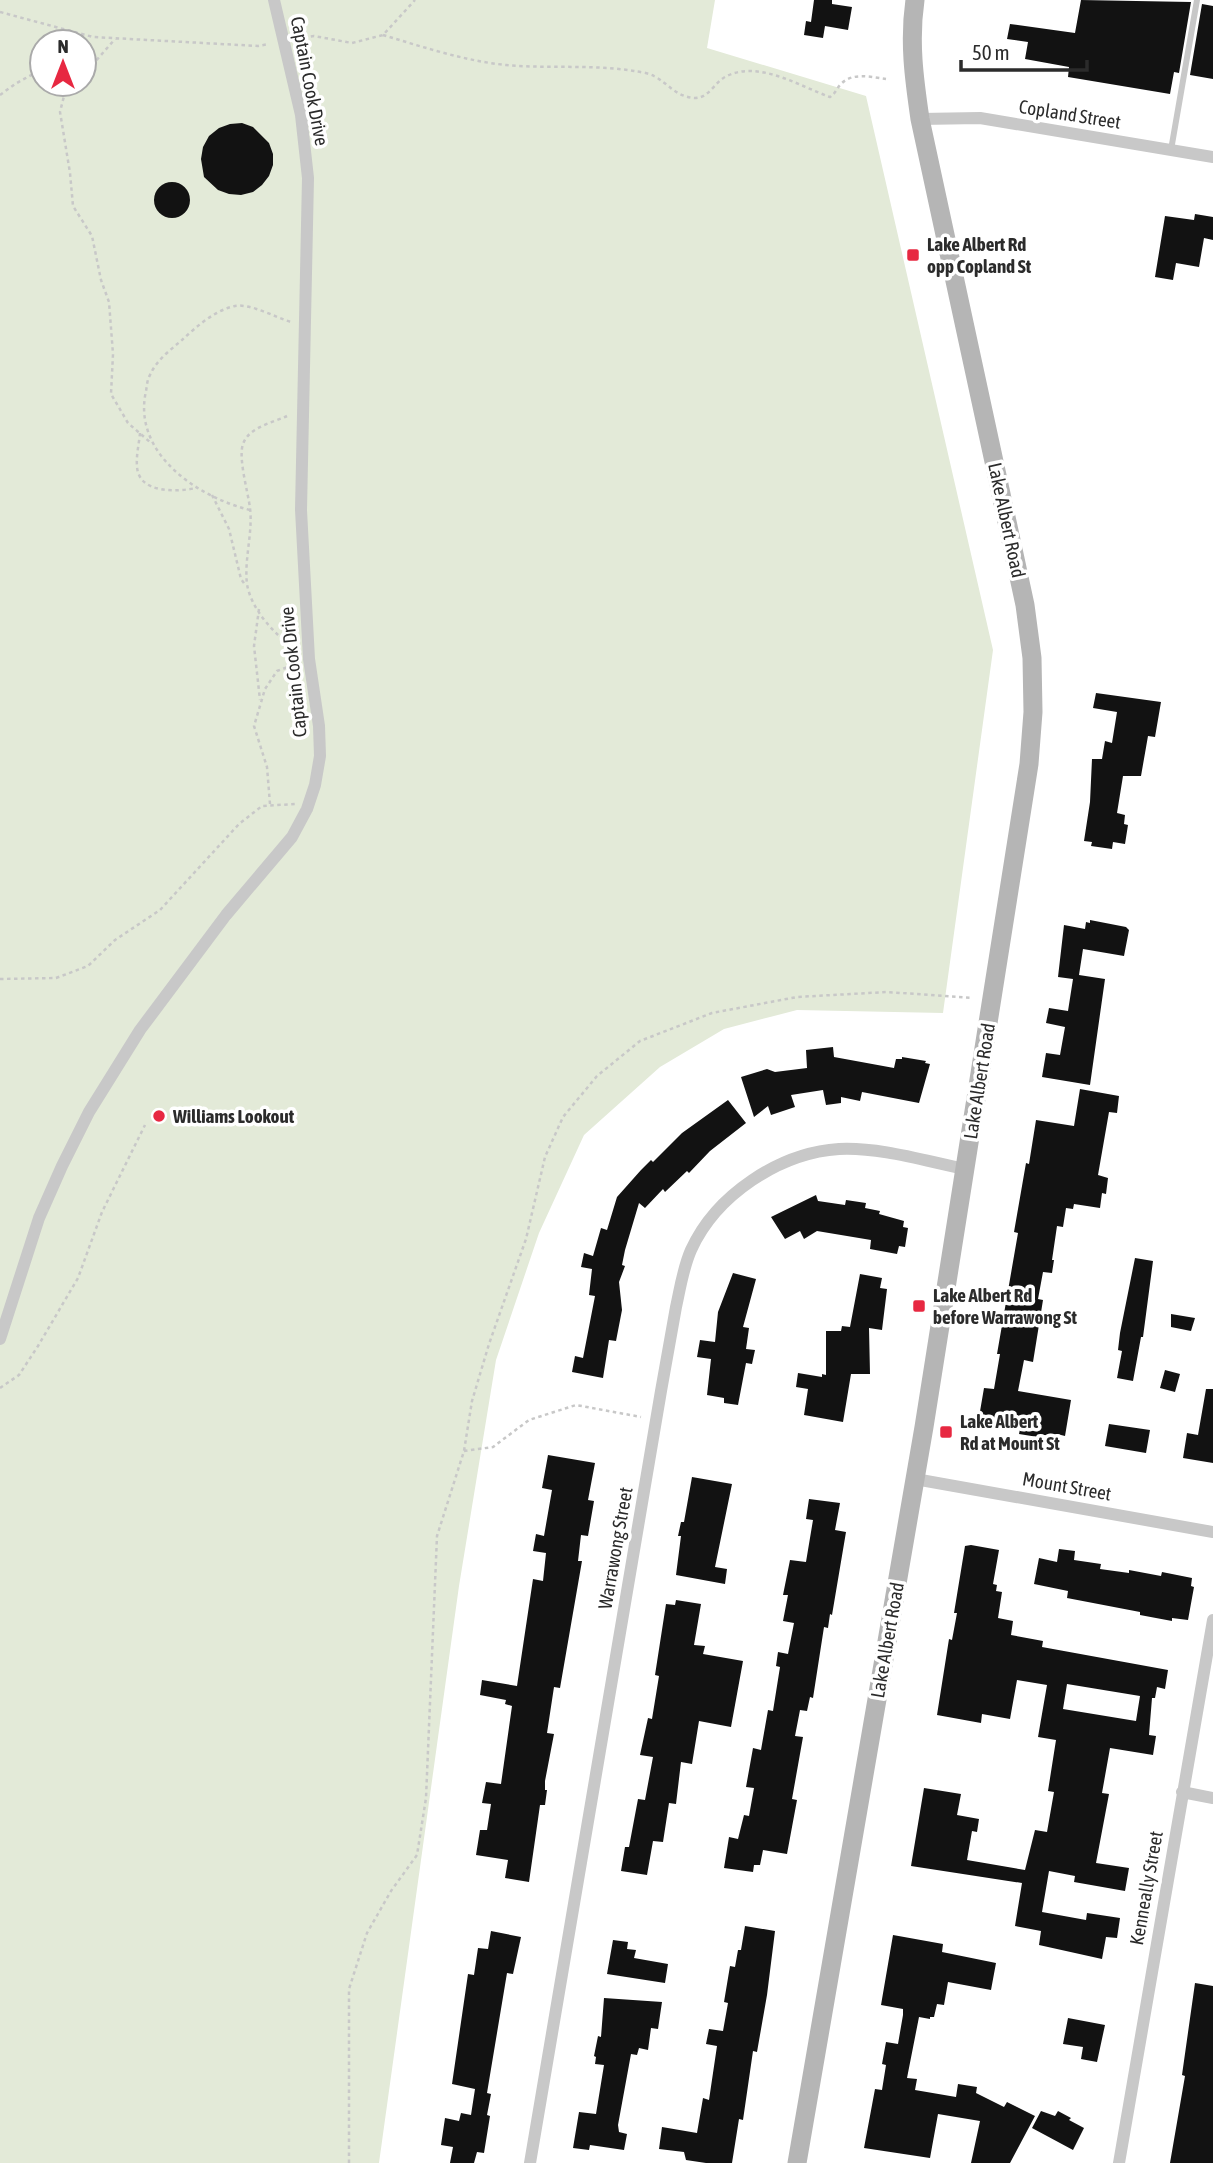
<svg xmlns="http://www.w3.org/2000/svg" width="1213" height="2163" font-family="'Asap Condensed',sans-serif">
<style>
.green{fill:#e3ead8;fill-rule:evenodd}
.building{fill:#121212;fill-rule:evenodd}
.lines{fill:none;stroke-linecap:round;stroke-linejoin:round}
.path{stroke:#c8c8c8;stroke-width:2.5;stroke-dasharray:3.5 3.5;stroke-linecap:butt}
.lane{stroke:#c8c8c8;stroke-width:6}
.street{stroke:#c8c8c8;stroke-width:12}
.secondary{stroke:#b5b5b5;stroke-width:19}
.poi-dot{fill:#e72841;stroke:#fff;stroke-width:2.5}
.labels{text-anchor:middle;stroke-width:7;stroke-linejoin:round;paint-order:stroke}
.street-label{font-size:19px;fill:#2b2b2b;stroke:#fff}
.poi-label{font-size:19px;font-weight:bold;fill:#2b2b2b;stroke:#fff;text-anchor:start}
</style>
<rect width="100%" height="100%" fill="#fff"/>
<path class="green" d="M 0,0 L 715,0 L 707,48 L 866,96 L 993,650 L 943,1013 L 797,1010 L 724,1029 L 660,1067 L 584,1135 L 539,1233 L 496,1360 L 459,1586 L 379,2163 L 0,2163 ZM 42,42 L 84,42 L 84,84 L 42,84 Z"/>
<path class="building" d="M 814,0 L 832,0 L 832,4 L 852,7 L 848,30 L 825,26 L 823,38 L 804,35 L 806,21 L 811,22 Z
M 1081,0 L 1191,2 L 1179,73 L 1174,72 L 1170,94 L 1068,77 L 1069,67 L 1025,59 L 1028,42 L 1007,39 L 1010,24 L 1075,33 Z
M 1202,4 L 1213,6 L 1213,79 L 1190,75 Z
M 242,123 L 253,127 L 269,143 L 273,154 L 273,165 L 269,176 L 262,185 L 253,192 L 241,195 L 229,194 L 218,190 L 204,177 L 201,159 L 203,147 L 209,136 L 219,128 L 230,124 Z
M154 200a18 18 0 1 1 36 0a18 18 0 1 1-36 0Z
M 1195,214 L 1213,217 L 1213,240 L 1204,238 L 1199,267 L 1176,263 L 1173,280 L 1155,277 L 1165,216 L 1194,220 Z
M 1096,693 L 1161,702 L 1155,737 L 1148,736 L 1141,776 L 1123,776 L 1117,813 L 1125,815 L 1124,824 L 1128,825 L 1125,844 L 1113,842 L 1112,849 L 1091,846 L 1092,842 L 1084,841 L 1090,802 L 1092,759 L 1102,759 L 1105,741 L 1112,743 L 1117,712 L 1093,708 Z
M 1090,920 L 1126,927 L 1129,930 L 1124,956 L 1083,949 L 1079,975 L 1105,979 L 1090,1085 L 1042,1077 L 1046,1053 L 1060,1055 L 1065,1027 L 1046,1023 L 1049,1008 L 1068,1011 L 1073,979 L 1058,977 L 1064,925 L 1085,929 L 1086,922 L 1090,923 Z
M 833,1047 L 834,1057 L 894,1068 L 896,1059 L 902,1059 L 902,1057 L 926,1061 L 925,1063 L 930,1064 L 919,1103 L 862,1092 L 860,1101 L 841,1097 L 841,1103 L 826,1105 L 823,1090 L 791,1095 L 795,1107 L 771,1115 L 768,1106 L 754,1117 L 741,1077 L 767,1069 L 775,1072 L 807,1068 L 806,1050 Z
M 1080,1089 L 1119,1096 L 1117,1113 L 1109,1112 L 1098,1175 L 1108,1178 L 1106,1194 L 1102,1193 L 1100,1208 L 1074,1204 L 1073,1209 L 1066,1208 L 1063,1227 L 1057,1226 L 1052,1260 L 1054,1260 L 1052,1273 L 1043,1272 L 1038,1299 L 1043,1300 L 1033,1362 L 1024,1360 L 1018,1391 L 1071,1400 L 1065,1436 L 1057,1434 L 1057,1437 L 1044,1435 L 1044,1438 L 1019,1434 L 1020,1429 L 978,1423 L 984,1388 L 994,1389 L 1000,1354 L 997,1354 L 1018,1233 L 1014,1232 L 1026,1163 L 1029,1164 L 1036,1120 L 1074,1126 Z
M 728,1100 L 746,1123 L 710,1151 L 689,1173 L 687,1171 L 665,1192 L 663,1189 L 645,1208 L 639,1203 L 625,1250 L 622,1265 L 625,1266 L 619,1282 L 622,1310 L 616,1341 L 609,1340 L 603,1378 L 572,1372 L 575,1356 L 583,1358 L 595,1296 L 589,1295 L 592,1269 L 581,1267 L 584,1253 L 593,1256 L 601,1228 L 607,1230 L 617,1197 L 641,1170 L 651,1160 L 653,1162 L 682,1133 Z
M 816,1195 L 818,1201 L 845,1205 L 846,1200 L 866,1203 L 865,1208 L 880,1211 L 879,1214 L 904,1221 L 903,1227 L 908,1228 L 905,1247 L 899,1246 L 897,1254 L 870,1249 L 871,1240 L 817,1231 L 804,1239 L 800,1231 L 785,1239 L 771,1217 Z
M 1135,1258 L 1153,1261 L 1143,1337 L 1141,1337 L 1133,1381 L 1117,1378 L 1122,1351 L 1118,1350 L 1120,1333 Z
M 733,1273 L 756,1279 L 743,1327 L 749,1328 L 746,1349 L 755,1350 L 752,1364 L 746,1363 L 738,1405 L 724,1403 L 724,1398 L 707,1395 L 711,1359 L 697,1357 L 700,1340 L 715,1342 L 718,1312 Z
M 860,1274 L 882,1278 L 880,1288 L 887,1289 L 882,1330 L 869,1328 L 870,1374 L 851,1374 L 843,1422 L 804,1415 L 808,1389 L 796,1387 L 798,1373 L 822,1377 L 822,1374 L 826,1375 L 826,1331 L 841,1331 L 842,1326 L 850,1327 Z
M 1171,1314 L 1195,1318 L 1191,1331 L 1171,1327 Z
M 1165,1370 L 1180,1374 L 1175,1392 L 1160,1388 Z
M 1206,1389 L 1213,1389 L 1213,1463 L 1183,1458 L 1187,1433 L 1198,1435 Z
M 1109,1424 L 1150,1430 L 1146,1453 L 1105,1446 Z
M 548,1455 L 595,1463 L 588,1500 L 594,1501 L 588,1536 L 581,1535 L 578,1561 L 582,1561 L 560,1688 L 554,1687 L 547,1733 L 554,1734 L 545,1781 L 545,1790 L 547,1790 L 545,1805 L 540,1805 L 529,1882 L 505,1878 L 508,1860 L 476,1855 L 480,1830 L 487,1830 L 491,1804 L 482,1803 L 486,1782 L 501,1784 L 512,1706 L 505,1704 L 506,1700 L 480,1695 L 482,1680 L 517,1686 L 533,1579 L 543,1581 L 546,1553 L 533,1551 L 536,1534 L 544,1536 L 552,1490 L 542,1488 Z
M 692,1477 L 732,1484 L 715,1567 L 727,1569 L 725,1584 L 676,1575 L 681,1536 L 678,1536 L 681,1522 L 684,1522 Z
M 809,1499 L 840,1503 L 835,1530 L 846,1532 L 832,1615 L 830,1614 L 828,1628 L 824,1627 L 813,1698 L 810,1697 L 807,1711 L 800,1710 L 795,1736 L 803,1737 L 792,1799 L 797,1800 L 787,1854 L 763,1850 L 760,1865 L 754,1865 L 753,1872 L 724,1868 L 729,1837 L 738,1839 L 744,1815 L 749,1816 L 754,1788 L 746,1787 L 753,1748 L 761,1750 L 768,1710 L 773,1711 L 780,1667 L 776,1666 L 778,1652 L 788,1654 L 794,1623 L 783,1621 L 788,1595 L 783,1595 L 790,1560 L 806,1562 L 813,1520 L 806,1519 Z
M 971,1545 L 999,1550 L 993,1584 L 997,1585 L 996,1591 L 1002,1592 L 998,1618 L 1013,1621 L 1011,1635 L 1043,1641 L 1042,1647 L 1168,1670 L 1165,1689 L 1157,1687 L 1155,1698 L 1152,1698 L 1149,1735 L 1156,1736 L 1153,1755 L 1110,1748 L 1102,1793 L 1109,1794 L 1096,1863 L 1129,1868 L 1125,1891 L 1074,1882 L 1075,1876 L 1049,1871 L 1042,1912 L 1086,1920 L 1087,1913 L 1120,1918 L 1117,1938 L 1106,1937 L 1102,1959 L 1039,1945 L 1041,1931 L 1015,1926 L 1022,1883 L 911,1866 L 924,1788 L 961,1794 L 957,1815 L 979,1819 L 977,1832 L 972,1831 L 967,1860 L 1025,1870 L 1035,1830 L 1047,1832 L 1054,1792 L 1048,1791 L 1056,1740 L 1038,1737 L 1047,1685 L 1017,1680 L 1010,1719 L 982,1714 L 981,1723 L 937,1715 L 949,1639 L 952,1640 L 957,1613 L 954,1613 L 965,1546 ZM 1067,1684 L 1140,1696 L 1136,1721 L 1063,1709 Z
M 1059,1549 L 1075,1551 L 1074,1560 L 1101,1564 L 1100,1569 L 1129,1573 L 1129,1570 L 1161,1576 L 1162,1572 L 1192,1578 L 1191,1586 L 1194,1587 L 1188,1620 L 1172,1618 L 1172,1621 L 1140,1615 L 1140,1612 L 1067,1598 L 1068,1591 L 1034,1584 L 1039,1558 L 1057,1562 Z
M 676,1600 L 701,1604 L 694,1645 L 705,1646 L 703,1654 L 743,1661 L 731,1727 L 699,1721 L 692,1764 L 681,1762 L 676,1804 L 669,1803 L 663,1842 L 653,1841 L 647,1875 L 621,1871 L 625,1847 L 629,1847 L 638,1799 L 645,1800 L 653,1757 L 640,1755 L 648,1718 L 652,1719 L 659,1676 L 655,1675 L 666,1604 L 675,1605 Z
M 745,1926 L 775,1931 L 767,1995 L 757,2052 L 753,2051 L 743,2120 L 739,2119 L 732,2163 L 706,2163 L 686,2160 L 684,2152 L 659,2149 L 662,2127 L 697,2133 L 703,2098 L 709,2100 L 717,2046 L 706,2044 L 709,2029 L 723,2031 L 728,2003 L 724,2002 L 730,1966 L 735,1967 L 738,1950 L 741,1950 Z
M 491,1931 L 521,1937 L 513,1974 L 507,1973 L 487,2093 L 491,2094 L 487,2115 L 490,2116 L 484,2153 L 477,2152 L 474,2163 L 450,2163 L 453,2147 L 441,2145 L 445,2118 L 459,2121 L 461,2113 L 471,2115 L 475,2089 L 452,2084 L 468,1974 L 474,1975 L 478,1948 L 488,1949 Z
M 893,1935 L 943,1944 L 942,1952 L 996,1963 L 991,1990 L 948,1982 L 944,2005 L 937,2004 L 934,2017 L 930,2017 L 930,2019 L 919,2017 L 907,2078 L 917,2079 L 915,2090 L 956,2097 L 958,2084 L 977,2087 L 976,2093 L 1004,2107 L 1007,2102 L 1035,2116 L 1010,2163 L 971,2163 L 980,2121 L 938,2114 L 930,2158 L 864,2148 L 875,2089 L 882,2090 L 886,2065 L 882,2064 L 886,2042 L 898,2044 L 903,2015 L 903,2009 L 881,2005 Z
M 613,1940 L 628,1942 L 627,1949 L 636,1950 L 634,1958 L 668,1964 L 665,1983 L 607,1974 Z
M 1195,1983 L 1213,1986 L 1213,2163 L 1170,2163 L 1185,2076 L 1182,2075 Z
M 604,1998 L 662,2002 L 658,2029 L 651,2028 L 648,2050 L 639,2048 L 637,2055 L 631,2054 L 618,2125 L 619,2132 L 627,2134 L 624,2150 L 590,2145 L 589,2150 L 573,2148 L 579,2112 L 596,2114 L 604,2065 L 595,2064 L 596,2057 L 594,2056 L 598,2036 L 601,2037 Z
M 1068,2018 L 1105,2025 L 1097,2062 L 1081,2059 L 1083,2047 L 1063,2044 Z
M 1041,2111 L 1055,2116 L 1058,2111 L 1071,2118 L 1069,2120 L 1084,2128 L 1073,2150 L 1032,2128 Z"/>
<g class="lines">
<path class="path" d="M 0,12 L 93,37 L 258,46 L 269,44
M 383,35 C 423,47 465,61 506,65 C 549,69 592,64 634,71 C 640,72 649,73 654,76 C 669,84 676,97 695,98 C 709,98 714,83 725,77 C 757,59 799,86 830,97 C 836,93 836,89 841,84 C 852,72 872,77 886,79
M 297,39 L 314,36 L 352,43 L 383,35 L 415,0
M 84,65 L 94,63 L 115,39
M 67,84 L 60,112 L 62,124 L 70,173 L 73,206 L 92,236 L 101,280 L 109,302 L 113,354 L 111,394 L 128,423 L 151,443
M 0,95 L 15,84 L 42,69
M 287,416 C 272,423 249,427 243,444 C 238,458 248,492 250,508 C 253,533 244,559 247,584 C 251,609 274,634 294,648
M 140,433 C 139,444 136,456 137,466 C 138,494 177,492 196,488
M 212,495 L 229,529 L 241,579 L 246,586
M 250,510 C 197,497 132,453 146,391 C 147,386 147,380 150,375 C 156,361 170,350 182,340 C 196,327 215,310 235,306 C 250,303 277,318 291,322
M 259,609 L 254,646 L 260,700
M 270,804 L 267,767 L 254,726 L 265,689 L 277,671 L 296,664
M 0,979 L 56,978 L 88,966 L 115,940 L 160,910 L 239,824 L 262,806 L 295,804
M 0,1388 L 19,1375 L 38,1346 L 78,1278 L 102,1212 L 145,1125
M 464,1451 L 493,1447 L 529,1420 L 576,1405 L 641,1417
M 349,2163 L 349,1989 L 367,1933 L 391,1891 L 417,1855 L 426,1798 L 437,1536 L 464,1451 L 472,1401 L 489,1344 L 526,1239 L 545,1157 L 563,1117 L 597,1076 L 640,1041 L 712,1013 L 797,997 L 887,992 L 973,998"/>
<path class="lane" d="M 1171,150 L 1197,0"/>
<path class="street" d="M 920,119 L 980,118 L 1213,157
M 0,1339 L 39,1218 L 62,1166 L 89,1112 L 140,1030 L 226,915 L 292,837 L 307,809 L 315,785 L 320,756 L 319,726 L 309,659 L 301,510 L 308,178 L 301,115 L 274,0
M 915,1479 L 1213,1532
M 1182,1792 L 1213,1798
M 530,2163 L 661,1391 C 666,1363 671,1335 676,1307 C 680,1289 683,1268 691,1250 C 716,1195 779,1153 839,1149 C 880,1147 925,1161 965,1169
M 1119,2163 L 1213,1620"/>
<path class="secondary" d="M 797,2163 L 924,1427 L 1029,764 L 1033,712 L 1032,658 L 1025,605 L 920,119 C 914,78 909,41 915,0"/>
</g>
<g class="poi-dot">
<rect x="906" y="248" width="14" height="14" rx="3.5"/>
<circle cx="159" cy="1116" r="7"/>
<rect x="912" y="1299" width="14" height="14" rx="3.5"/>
<rect x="939" y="1425" width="14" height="14" rx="3.5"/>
</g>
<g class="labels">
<g class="street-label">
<text transform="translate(310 81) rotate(79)" y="7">Captain Cook Drive</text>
<text transform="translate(1070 114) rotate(9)" y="7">Copland Street</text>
<text transform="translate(1007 520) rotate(78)" y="7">Lake Albert Road</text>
<text transform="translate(293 672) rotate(-96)" y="7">Captain Cook Drive</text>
<text transform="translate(979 1081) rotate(-81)" y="7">Lake Albert Road</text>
<text transform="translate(1067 1486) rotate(10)" y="7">Mount Street</text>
<text transform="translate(615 1548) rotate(-80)" y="7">Warrawong Street</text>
<text transform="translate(887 1640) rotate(-80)" y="7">Lake Albert Road</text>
<text transform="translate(1146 1888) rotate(-80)" y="7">Kenneally Street</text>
</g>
<g class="poi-label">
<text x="927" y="251">Lake Albert Rd<tspan x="927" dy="22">opp Copland St</tspan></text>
<text x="173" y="1123">Williams Lookout</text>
<text x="933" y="1302">Lake Albert Rd<tspan x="933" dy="22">before Warrawong St</tspan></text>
<text x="960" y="1428">Lake Albert<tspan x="960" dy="22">Rd at Mount St</tspan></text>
</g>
</g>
<g transform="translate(63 63)"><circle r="33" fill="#ffffff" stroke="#aaaaaa" stroke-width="2"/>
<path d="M0-5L12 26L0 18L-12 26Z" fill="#e72841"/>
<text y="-10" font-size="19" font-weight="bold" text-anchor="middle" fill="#2b2b2b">N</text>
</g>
<path d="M961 60v10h126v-10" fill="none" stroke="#2b2b2b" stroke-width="3.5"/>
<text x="972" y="60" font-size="21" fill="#2b2b2b" stroke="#ffffff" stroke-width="5" paint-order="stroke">50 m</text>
</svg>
